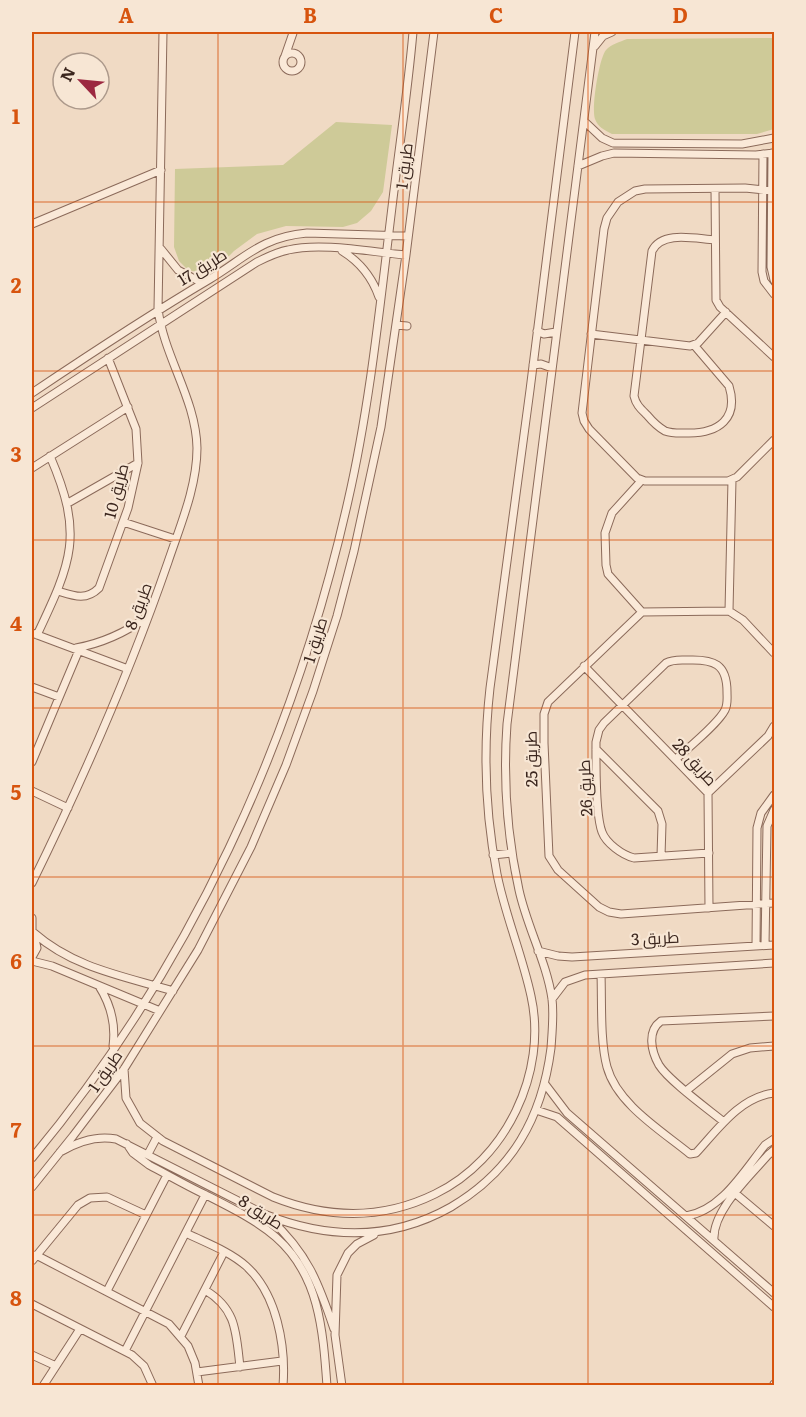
<svg xmlns="http://www.w3.org/2000/svg" width="806" height="1417" font-family="Literata,Cairo,serif">
<style>
.green{fill:#ceca98}
.lines{fill:none;stroke-linecap:round;stroke-linejoin:round}
.street-casing{stroke:#8b6a5a;stroke-width:9}
.street{stroke:#fae9d8;stroke-width:7}
.grid{fill:none;stroke:#d7540e;stroke-width:1.5;stroke-opacity:0.55}
.labels{text-anchor:middle;stroke-width:4.5;stroke-linejoin:round;paint-order:stroke}
.street-label{font-size:16px;fill:#3b261e;stroke:#f7e6d4}
.neatline{fill:none;stroke:#d7540e;stroke-width:2}
.grid-label{font-size:20px;text-anchor:middle;font-weight:bold;fill:#d7540e}
</style>
<rect width="100%" height="100%" fill="#f0dac4"/>
<path class="green" d="M 774,38 L 774,129 L 757,134 L 612,134 C 604,130 598,127 595,119 C 591,109 599,58 606,50 C 611,44 620,42 627,39 Z
M 336,122 L 392,125 L 383,192 L 371,211 L 357,223 L 343,227 L 286,226 L 257,234 L 234,251 L 217,268 L 202,273 L 188,270 L 179,261 L 174,247 L 175,169 L 283,165 Z"/>
<g class="lines">
<defs>
<path id="street" d="M 595,46 L 603,36 L 612,32
M283 62a9 9 0 1 1 18 0a9 9 0 1 1-18 0Z
M 285,56 L 293,33
M 584,121 L 602,138 L 613,143 L 742,144 L 774,138
M 772,153 L 771,267 L 774,280
M 763,154 L 762,272 L 764,281 L 774,294
M 578,166 L 602,156 L 614,153 L 756,155 L 774,153
M 715,189 L 716,300 L 720,307 L 774,357
M 774,191 L 745,188 L 645,189 L 635,191 L 618,202 L 607,218 L 604,229 L 582,413 L 584,421 L 589,429 L 637,478 L 645,481 L 728,481 L 737,477 L 774,440
M 32,224 L 161,170
M 161,249 L 178,270 L 202,283
M 342,251 C 360,262 372,277 379,297
M 396,325 L 407,326
M 537,331 L 544,334 L 556,332
M 591,334 L 690,346 L 698,343 L 726,312
M 694,345 L 729,386 C 739,419 718,433 689,433 C 681,433 673,434 665,431 C 658,427 652,421 647,415 C 641,409 636,405 634,396 L 652,251 C 662,230 696,239 715,240
M 533,365 L 541,364 L 552,368
M 32,393 C 90,354 149,315 210,279 C 246,257 262,237 307,233 L 408,236
M 32,408 L 257,262 C 267,257 277,252 288,250 C 321,242 371,252 406,255
M 32,468 L 128,407
M 641,481 L 612,513 L 605,533 L 606,565 L 608,574 L 642,612
M 68,503 L 138,463
M 123,522 L 175,539
M 58,591 C 74,596 86,601 99,588 L 128,508 L 138,463 L 136,429 L 108,358
M 729,611 L 732,480
M 32,633 L 128,669
M 37,635 C 72,561 84,535 50,456
M 76,648 C 103,643 125,633 147,617
M 774,653 L 743,620 L 729,611 L 642,612 L 548,702 L 544,714 L 544,743 L 549,856 L 558,870 L 599,907 L 609,912 L 621,914 L 774,903
M 584,666 L 708,793 L 709,908
M 32,687 L 59,697
M 596,749 L 658,811 L 662,824 L 661,856
M 676,759 C 688,748 718,724 725,710 C 728,704 727,698 727,692 C 727,664 714,659 688,660 C 680,660 673,659 666,663 L 604,723 L 599,730 L 596,742 C 596,763 595,814 602,832 C 606,843 622,855 634,858 L 709,853
M 32,762 L 79,650
M 32,791 L 68,808
M 708,793 L 768,736 L 774,726
M 493,855 L 512,853
M 32,883 C 83,779 130,672 168,562 C 180,526 197,487 197,448 C 196,399 164,357 158,309 L 163,32
M 32,918 L 32,932
M 34,933 C 74,968 123,976 173,991
M 765,945 L 767,826 L 774,810
M 756,946 L 757,828 L 761,813 L 774,795
M 538,951 L 558,956 L 572,957 L 774,945
M 32,957 L 37,948 L 34,935
M 32,961 L 52,966 L 160,1011
M 601,974 C 602,1002 600,1041 607,1067 C 617,1104 662,1131 690,1154 L 696,1153 C 718,1129 740,1097 774,1093
M 99,986 C 111,1005 116,1024 113,1046
M 552,999 L 565,982 L 585,975 L 774,963
M 124,1069 L 126,1098 L 140,1123 L 163,1141 L 273,1197 C 328,1219 382,1220 435,1194 C 506,1160 548,1072 531,996 C 522,954 505,915 497,874 C 485,812 483,750 490,688 L 530,390 L 575,32
M 545,1084 L 567,1113 L 774,1293
M 686,1091 L 732,1054 L 750,1048 L 774,1046
M 536,1110 L 557,1117 L 774,1307
M 724,1122 C 708,1109 669,1081 659,1065 C 651,1051 647,1031 661,1021 L 774,1016
M 127,1144 L 133,1153 L 149,1165 C 168,1175 187,1186 206,1195 C 259,1222 299,1241 316,1304 C 323,1330 325,1358 327,1386
M 60,1152 C 77,1142 96,1135 116,1139 L 264,1214 C 327,1239 391,1241 451,1207 C 512,1171 542,1118 551,1048 C 552,1033 554,1015 552,999 C 547,963 527,927 519,890 C 507,835 503,780 507,724 L 595,32
M 148,1154 L 157,1137
M 32,1158 C 190,968 294,741 348,501 C 370,405 380,305 392,207 C 399,148 408,90 413,32
M 32,1187 L 73,1136 L 124,1069 L 198,950 L 251,847 L 286,765 L 313,691 L 337,616 L 354,551 L 381,427 L 406,255 L 434,32
M 736,1194 L 774,1226
M 686,1216 C 721,1211 744,1171 765,1145 L 774,1139
M 270,1219 C 307,1252 319,1284 334,1329
M 186,1233 C 206,1243 229,1251 246,1266 C 277,1294 286,1346 283,1386
M 714,1240 C 712,1211 749,1177 768,1155 L 774,1150
M 36,1255 L 169,1324 L 188,1346 L 195,1363 L 199,1386
M 32,1261 L 78,1205 L 90,1198 L 107,1197 L 146,1215
M 205,1290 C 237,1309 236,1333 240,1367
M 107,1291 L 167,1175
M 32,1304 L 132,1355 L 144,1366 L 153,1386
M 181,1336 L 224,1252
M 125,1351 L 205,1195
M 32,1355 L 56,1366
M 197,1372 L 282,1361
M 43,1386 L 80,1329
M 342,1386 L 335,1335 L 337,1275 L 348,1253 L 357,1244 L 374,1235
M 773,1386 L 774,1384"/>
</defs>
<use href="#street" class="street-casing"/>
<use href="#street" class="street"/>
</g>
<path class="grid" d="M 218,32 L 218,1386M 403,32 L 403,1386M 588,32 L 588,1386M 32,202 L 774,202M 32,371 L 774,371M 32,540 L 774,540M 32,708 L 774,708M 32,877 L 774,877M 32,1046 L 774,1046M 32,1215 L 774,1215"/>
<g class="labels">
<g class="street-label">
<text transform="translate(404 166) rotate(-83)" y="6">طريق 1</text>
<text transform="translate(202 267) rotate(-32)" y="6">طريق 17</text>
<text transform="translate(116 491) rotate(-76)" y="6">طريق 10</text>
<text transform="translate(138 606) rotate(-70)" y="6">طريق 8</text>
<text transform="translate(315 640) rotate(-73)" y="6">طريق 1</text>
<text transform="translate(531 759) rotate(-91)" y="6">طريق 25</text>
<text transform="translate(695 762) rotate(48)" y="6">طريق 28</text>
<text transform="translate(585 788) rotate(-93)" y="6">طريق 26</text>
<text transform="translate(655 938) rotate(-3)" y="6">طريق 3</text>
<text transform="translate(105 1071) rotate(-55)" y="6">طريق 1</text>
<text transform="translate(261 1212) rotate(33)" y="6">طريق 8</text>
</g>
</g>
<rect width="806" height="1417" fill="none" stroke="#f7e6d4" stroke-width="66"/>
<g transform="translate(81 81) rotate(296)"><circle r="28" fill="#f7e6d4" stroke="#ac998b" stroke-width="1.5"/>
<path d="M0-4.5L10 22L0 15L-10 22Z" fill="#9c2840"/>
<text y="-9" font-size="16" font-weight="bold" text-anchor="middle" fill="#3b261e">N</text>
</g>
<rect x="33" y="33" width="740" height="1351" class="neatline"/>
<g class="grid-label">
<text x="126" y="23">A</text>
<text x="310" y="23">B</text>
<text x="496" y="23">C</text>
<text x="680" y="23">D</text>
<text x="16" y="124">1</text>
<text x="16" y="293">2</text>
<text x="16" y="462">3</text>
<text x="16" y="631">4</text>
<text x="16" y="800">5</text>
<text x="16" y="969">6</text>
<text x="16" y="1138">7</text>
<text x="16" y="1306">8</text>
</g>
</svg>
